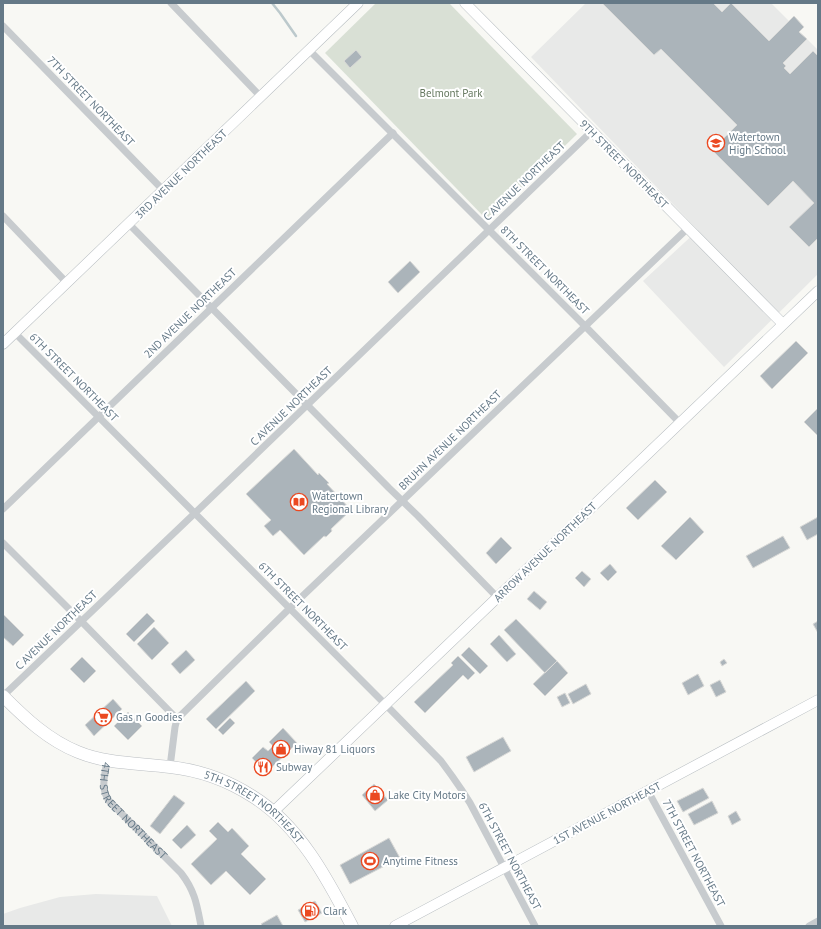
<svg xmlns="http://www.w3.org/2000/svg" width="821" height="929" font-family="'PT Sans',sans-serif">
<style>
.built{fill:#e8e9e8}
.green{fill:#d9e0d5}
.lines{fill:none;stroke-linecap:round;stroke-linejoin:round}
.stream{stroke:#bcc9cc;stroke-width:2.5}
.building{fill:#abb4ba;stroke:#d9d9d7}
.secondary-casing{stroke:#b7bdc1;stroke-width:11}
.primary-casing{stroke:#babec2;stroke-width:13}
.street{stroke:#c7cbce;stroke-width:7}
.secondary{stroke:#fff;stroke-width:10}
.primary{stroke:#fff;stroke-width:12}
.labels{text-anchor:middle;stroke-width:4;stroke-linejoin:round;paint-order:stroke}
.park-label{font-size:11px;fill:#667960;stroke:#fff}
.street-label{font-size:11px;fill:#657987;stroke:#fff}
.poi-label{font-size:11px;fill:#657987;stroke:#fff;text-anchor:start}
</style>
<rect width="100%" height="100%" fill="#f8f8f4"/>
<path class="built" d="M 586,3 L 771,3 L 818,50 L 818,274 L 724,367 L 643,281 L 698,230 L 531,57 Z
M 96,894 L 157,896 L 172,926 L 3,926 L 3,914 L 20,908 L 60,897 Z"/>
<path class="green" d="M 376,3 L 449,3 L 577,134 L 488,221 L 325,53 Z"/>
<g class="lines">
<path class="stream" d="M 272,3 L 280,13 L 296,36"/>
</g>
<path class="building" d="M 602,3 L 713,3 L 722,12 L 731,3 L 769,41 L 794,16 L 804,27 L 799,32 L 807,39 L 783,63 L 786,66 L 784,68 L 790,74 L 813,51 L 818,56 L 818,238 L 809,247 L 789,227 L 814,203 L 793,181 L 768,206 L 712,150 L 737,125 L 661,49 L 654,55 Z
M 356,50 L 362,57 L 350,68 L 344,61 Z
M 410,261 L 420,272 L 398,293 L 388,282 Z
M 796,341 L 808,353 L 772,389 L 760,376 Z
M 818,408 L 818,436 L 804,422 Z
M 294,449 L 318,475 L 319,473 L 329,483 L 327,484 L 351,510 L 331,529 L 332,531 L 326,537 L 324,536 L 304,555 L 280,530 L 273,536 L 264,526 L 271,520 L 246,494 Z
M 655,480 L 667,492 L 638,520 L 626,508 Z
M 690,517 L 704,532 L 676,560 L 661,546 Z
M 818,517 L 818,534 L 807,540 L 800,527 Z
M 783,536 L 790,548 L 753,568 L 746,556 Z
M 501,537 L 512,548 L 496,564 L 486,553 Z
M 610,564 L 617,572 L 608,581 L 600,573 Z
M 582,571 L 591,579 L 584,587 L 575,578 Z
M 534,591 L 547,602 L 540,610 L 527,599 Z
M 147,613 L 155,621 L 134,642 L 126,634 Z
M 3,614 L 24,635 L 13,646 L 3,637 Z
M 516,619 L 557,661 L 545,673 L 504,630 Z
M 818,621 L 818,633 L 813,624 Z
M 154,627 L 169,643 L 152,660 L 137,644 Z
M 499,635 L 516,654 L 507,662 L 490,644 Z
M 469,647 L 488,666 L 480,674 L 461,655 Z
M 186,650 L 195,660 L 180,674 L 171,664 Z
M 458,656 L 475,673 L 468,680 L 463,675 L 425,713 L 414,702 L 453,665 L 451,663 Z
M 82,657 L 96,671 L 84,683 L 70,669 Z
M 724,659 L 727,663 L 722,666 L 720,662 Z
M 557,661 L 568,673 L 545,696 L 533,684 Z
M 698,674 L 704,686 L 688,695 L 682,683 Z
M 720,680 L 726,692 L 716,697 L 710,685 Z
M 246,681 L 255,691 L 216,729 L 206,719 Z
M 586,684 L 591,694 L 573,704 L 568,694 Z
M 565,693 L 570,703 L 562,707 L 557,697 Z
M 113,699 L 122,709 L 94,736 L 85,725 Z
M 128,712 L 142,726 L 128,740 L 114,726 Z
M 230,718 L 235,723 L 223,735 L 218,730 Z
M 283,728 L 297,743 L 266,773 L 252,758 L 263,747 L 268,751 L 273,746 L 269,742 Z
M 503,737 L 511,751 L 474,772 L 466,757 Z
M 374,784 L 388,800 L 375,811 L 362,795 Z
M 703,788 L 709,798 L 683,812 L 677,801 Z
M 174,795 L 185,803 L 160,834 L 150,826 Z
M 712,801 L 718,813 L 694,825 L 688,814 Z
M 736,811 L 741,820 L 732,825 L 728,816 Z
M 218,822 L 228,832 L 232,828 L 249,846 L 241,854 L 266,879 L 250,895 L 226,871 L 211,885 L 191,864 L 217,839 L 209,831 Z
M 187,825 L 196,835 L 181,849 L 172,840 Z
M 389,838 L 400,858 L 350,884 L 340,865 Z
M 315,901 L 322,913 L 305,922 L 298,910 Z
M 277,915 L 283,926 L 263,926 L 261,924 Z"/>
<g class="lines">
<defs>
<path id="secondary" d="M 465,3 L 783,324
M 3,344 L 358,3
M 273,812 L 818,291
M 395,926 L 818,700"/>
<g id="primary">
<path id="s2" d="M 3,696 C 25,718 48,740 78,752 C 107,764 139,763 170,767 C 198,770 227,780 252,796 C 299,825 327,878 352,926"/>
</g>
</defs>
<use href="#secondary" class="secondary-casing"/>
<use href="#primary" class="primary-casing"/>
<g class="street">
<path d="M 171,3 L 261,97"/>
<path d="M 3,26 L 164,191"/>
<path d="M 309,50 L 585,326 L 680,423"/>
<path d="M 3,216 L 67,283"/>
<path d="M 129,224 L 389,488 L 418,516 L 498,598"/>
<path d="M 15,333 L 386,705 L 441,761 L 452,776 L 461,789 L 470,803 L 535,926"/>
<path d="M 3,509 L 393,133"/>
<path d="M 3,543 L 81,621 L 177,719"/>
<path d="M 3,696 L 195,513 L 592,131"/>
<path id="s1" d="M 107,760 C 105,776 100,788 109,801 L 181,873 C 195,891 197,905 201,926"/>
<path d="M 170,767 L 175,727 L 177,719 L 290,608 L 688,228"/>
<path d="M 648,791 L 721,926"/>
<path d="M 809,926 L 818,921"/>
</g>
<use href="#secondary" class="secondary"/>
<use href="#primary" class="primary"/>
</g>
<defs>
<symbol id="school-ring" viewBox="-11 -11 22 22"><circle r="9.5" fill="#fff" stroke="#eb4921" stroke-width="1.5"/><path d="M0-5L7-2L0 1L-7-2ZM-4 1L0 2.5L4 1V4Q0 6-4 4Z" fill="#eb4921"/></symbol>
<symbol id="library-ring" viewBox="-11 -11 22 22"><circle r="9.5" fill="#fff" stroke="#eb4921" stroke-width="1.5"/><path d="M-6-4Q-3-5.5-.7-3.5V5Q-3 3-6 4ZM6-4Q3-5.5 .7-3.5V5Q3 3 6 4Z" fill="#eb4921"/></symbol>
<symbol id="supermarket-ring" viewBox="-11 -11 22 22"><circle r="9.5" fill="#fff" stroke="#eb4921" stroke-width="1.5"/><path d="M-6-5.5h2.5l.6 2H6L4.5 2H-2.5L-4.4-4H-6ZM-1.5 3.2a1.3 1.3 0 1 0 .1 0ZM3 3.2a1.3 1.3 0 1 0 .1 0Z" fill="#eb4921"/></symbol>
<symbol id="shop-ring" viewBox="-11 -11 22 22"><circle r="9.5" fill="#fff" stroke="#eb4921" stroke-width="1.5"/><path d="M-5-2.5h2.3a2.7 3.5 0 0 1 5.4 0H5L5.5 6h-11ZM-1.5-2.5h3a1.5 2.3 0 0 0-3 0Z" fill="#eb4921"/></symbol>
<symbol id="restaurant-ring" viewBox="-11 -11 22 22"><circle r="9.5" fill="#fff" stroke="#eb4921" stroke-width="1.5"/><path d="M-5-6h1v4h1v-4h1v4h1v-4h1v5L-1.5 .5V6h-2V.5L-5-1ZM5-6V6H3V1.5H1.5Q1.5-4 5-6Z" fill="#eb4921"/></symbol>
<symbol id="stadium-ring" viewBox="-11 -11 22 22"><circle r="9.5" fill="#fff" stroke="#eb4921" stroke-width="1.5"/><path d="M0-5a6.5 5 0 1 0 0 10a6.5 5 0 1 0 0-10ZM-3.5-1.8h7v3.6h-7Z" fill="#eb4921"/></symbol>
<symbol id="fuel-ring" viewBox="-11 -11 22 22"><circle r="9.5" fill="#fff" stroke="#eb4921" stroke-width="1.5"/><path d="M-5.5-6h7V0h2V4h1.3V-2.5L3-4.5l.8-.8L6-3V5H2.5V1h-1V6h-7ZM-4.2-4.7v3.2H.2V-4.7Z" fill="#eb4921"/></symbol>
</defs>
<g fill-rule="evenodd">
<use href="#school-ring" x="706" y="133" width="20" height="20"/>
<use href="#library-ring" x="289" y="492" width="20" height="20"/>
<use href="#supermarket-ring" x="93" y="707" width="20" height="20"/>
<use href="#shop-ring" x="271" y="739" width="20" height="20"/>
<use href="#restaurant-ring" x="253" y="757" width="20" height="20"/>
<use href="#shop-ring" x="365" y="785" width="20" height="20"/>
<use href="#stadium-ring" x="360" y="851" width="20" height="20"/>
<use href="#fuel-ring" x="300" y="901" width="20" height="20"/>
</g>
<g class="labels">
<g class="park-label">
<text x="451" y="97">Belmont Park</text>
</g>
<g class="street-label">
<text transform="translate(91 101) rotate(46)" y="4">7TH STREET NORTHEAST</text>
<text transform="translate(624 164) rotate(45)" y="4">9TH STREET NORTHEAST</text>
<text transform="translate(181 174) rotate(-44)" y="4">3RD AVENUE NORTHEAST</text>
<text transform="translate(524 181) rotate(-44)" y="4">C AVENUE NORTHEAST</text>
<text transform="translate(545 270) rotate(45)" y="4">8TH STREET NORTHEAST</text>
<text transform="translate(190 313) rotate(-44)" y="4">2ND AVENUE NORTHEAST</text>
<text transform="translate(74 377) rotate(45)" y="4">6TH STREET NORTHEAST</text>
<text transform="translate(291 406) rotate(-44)" y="4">C AVENUE NORTHEAST</text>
<text transform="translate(450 440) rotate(-44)" y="4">BRUHN AVENUE NORTHEAST</text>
<text transform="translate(545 552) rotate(-44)" y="4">ARROW AVENUE NORTHEAST</text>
<text transform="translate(303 606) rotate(45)" y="4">6TH STREET NORTHEAST</text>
<text transform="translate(56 630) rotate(-44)" y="4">C AVENUE NORTHEAST</text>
<text dy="4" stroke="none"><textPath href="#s2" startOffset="283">5TH STREET NORTHEAST</textPath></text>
<text dy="4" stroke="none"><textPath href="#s1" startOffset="62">4TH STREET NORTHEAST</textPath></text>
<text transform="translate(607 813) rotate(-28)" y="4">1ST AVENUE NORTHEAST</text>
<text transform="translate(694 853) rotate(62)" y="4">7TH STREET NORTHEAST</text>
<text transform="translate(510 856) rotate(62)" y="4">6TH STREET NORTHEAST</text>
</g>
<g class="poi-label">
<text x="729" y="141">Watertown<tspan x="729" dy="13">High School</tspan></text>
<text x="312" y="500">Watertown<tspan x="312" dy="13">Regional Library</tspan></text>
<text x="116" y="721">Gas n Goodies</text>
<text x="294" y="753">Hiway 81 Liquors</text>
<text x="276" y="771">Subway</text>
<text x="388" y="799">Lake City Motors</text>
<text x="383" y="865">Anytime Fitness</text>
<text x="323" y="915">Clark</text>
</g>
</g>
<rect width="821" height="929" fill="none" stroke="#657987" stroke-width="8"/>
</svg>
